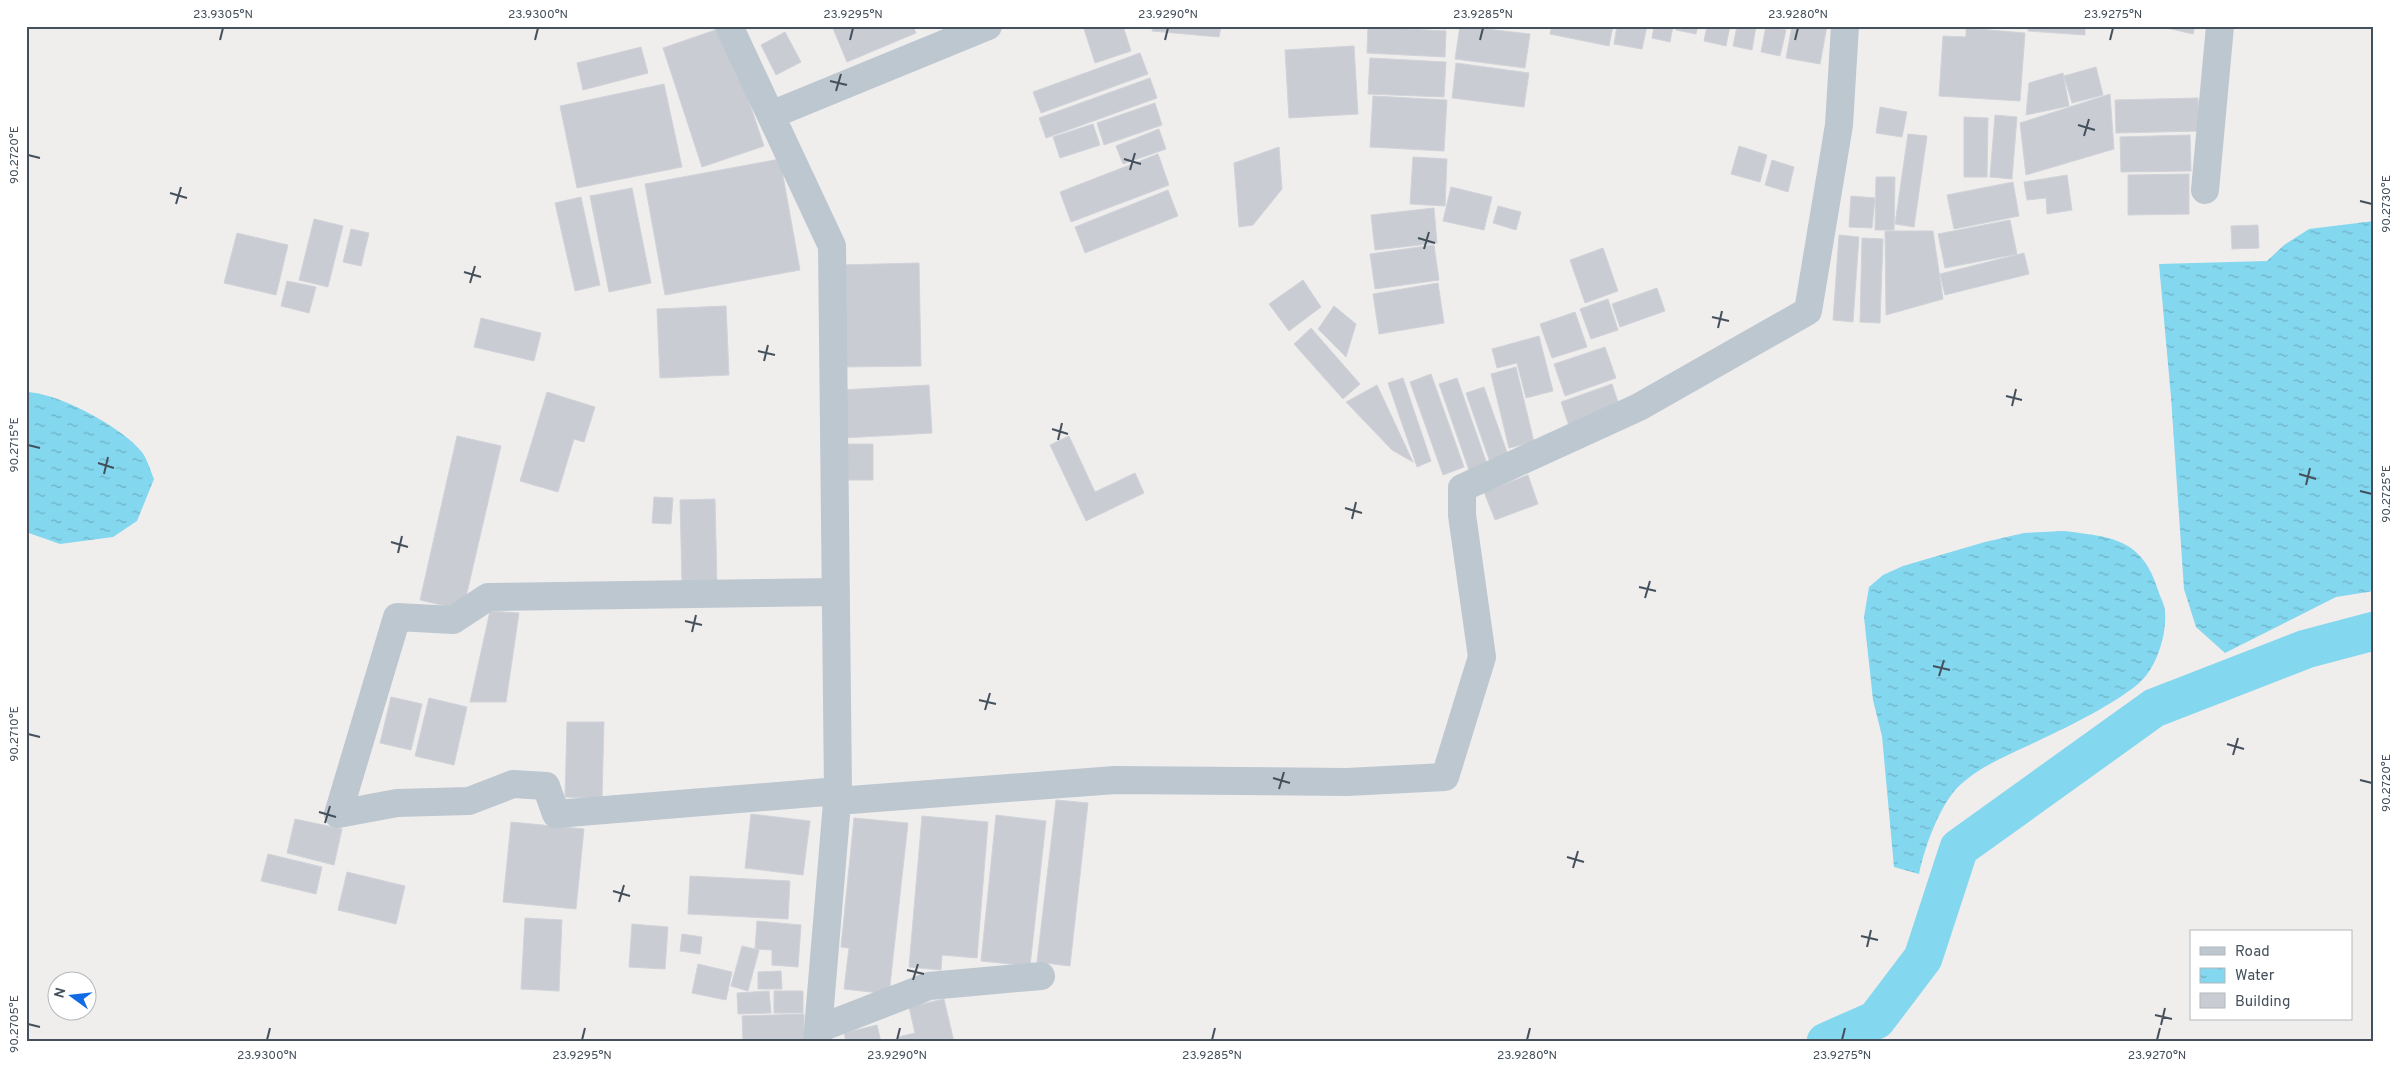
<svg xmlns="http://www.w3.org/2000/svg" width="2400" height="1068" font-family="Overpass,sans-serif">
<style>
.water{fill:url(#water-ripples)}
.lines{fill:none;stroke-linecap:round;stroke-linejoin:round}
.canal{stroke:#83d7ef;stroke-width:39}
.building{fill:#c9ccd2;stroke:#d0d3d9}
.street{stroke:#bcc7d0;stroke-width:28}
.ticks{fill:none;stroke:#44505b;stroke-width:2}
.neatline{fill:none;stroke:#44505b;stroke-width:2}
.ticks-label{font-size:12px;text-anchor:middle;fill:#44505b}
</style>
<defs>
<pattern id="water-ripples" width="26" height="14" patternUnits="userSpaceOnUse" patternTransform="scale(1.25)"><rect width="26" height="14" fill="#83d7ef"/><path d="M2 4q2-2 4 0t4 0M15 11q2-2 4 0t4 0" fill="none" stroke="#6db1c5"/></pattern>
</defs>
<rect width="100%" height="100%" fill="#f0eded"/>
<path class="water" d="M 2374,221 L 2374,591 L 2336,597 L 2225,653 L 2196,627 L 2184,589 L 2171,397 L 2159,264 L 2267,261 L 2284,245 L 2309,229 Z
M 26,392 C 56,392 122,427 141,451 C 147,458 150,470 154,479 L 137,521 L 113,537 L 60,544 L 26,532 Z
M 2064,531 C 2111,537 2142,538 2158,590 C 2160,597 2165,605 2165,612 C 2167,635 2156,670 2138,684 C 2109,708 2059,731 2025,747 C 2001,758 1976,769 1957,788 C 1939,807 1924,849 1919,874 L 1894,867 L 1882,736 L 1873,700 L 1864,617 L 1869,587 L 1883,575 L 1903,566 L 1985,542 L 2024,533 Z"/>
<g class="lines">
<path class="canal" d="M 1826,1042 L 1876,1020 L 1923,958 L 1959,848 L 2154,708 L 2306,649 L 2374,631"/>
</g>
<path class="building" d="M 832,26 L 913,26 L 916,33 L 847,62 Z
M 1083,26 L 1123,26 L 1131,51 L 1095,63 Z
M 1153,26 L 1221,26 L 1219,37 L 1152,31 Z
M 1403,26 L 1447,26 L 1446,29 Z
M 1460,26 L 1530,34 L 1525,68 L 1455,59 Z
M 1552,26 L 1613,26 L 1609,46 L 1550,34 Z
M 1617,26 L 1647,26 L 1642,49 L 1614,44 Z
M 1654,26 L 1673,26 L 1670,42 L 1652,38 Z
M 1677,26 L 1698,26 L 1696,34 L 1676,30 Z
M 1707,26 L 1730,26 L 1726,46 L 1704,41 Z
M 1737,26 L 1756,26 L 1752,50 L 1733,46 Z
M 1766,26 L 1786,30 L 1780,56 L 1761,52 Z
M 1792,26 L 1827,26 L 1820,64 L 1786,58 Z
M 2028,26 L 2085,26 L 2085,35 L 2028,31 Z
M 2158,26 L 2195,26 L 2193,34 Z
M 724,27 L 764,146 L 702,167 L 663,48 Z
M 1368,27 L 1446,31 L 1445,57 L 1367,53 Z
M 1966,28 L 2025,33 L 2020,101 L 1939,96 L 1943,36 L 1966,37 Z
M 785,32 L 801,62 L 776,75 L 761,45 Z
M 1354,46 L 1358,114 L 1289,118 L 1285,50 Z
M 641,47 L 648,73 L 583,90 L 577,63 Z
M 1140,53 L 1148,74 L 1041,113 L 1033,92 Z
M 1370,58 L 1446,62 L 1444,97 L 1368,94 Z
M 1456,63 L 1529,73 L 1524,107 L 1452,98 Z
M 2096,67 L 2103,95 L 2072,103 L 2064,76 Z
M 2063,73 L 2069,106 L 2026,115 L 2029,83 Z
M 1150,78 L 1157,98 L 1046,138 L 1039,118 Z
M 664,84 L 682,167 L 577,188 L 560,106 Z
M 2110,94 L 2114,149 L 2026,175 L 2020,123 Z
M 1373,96 L 1447,100 L 1444,151 L 1370,147 Z
M 2198,98 L 2199,131 L 2116,133 L 2115,100 Z
M 1155,103 L 1162,125 L 1104,145 L 1097,123 Z
M 1880,107 L 1907,112 L 1902,137 L 1876,133 Z
M 1995,115 L 2017,117 L 2012,179 L 1990,177 Z
M 1964,117 L 1988,118 L 1987,177 L 1964,177 Z
M 1093,124 L 1100,145 L 1060,158 L 1053,137 Z
M 1159,129 L 1166,149 L 1123,164 L 1116,146 Z
M 1908,134 L 1927,136 L 1914,227 L 1895,224 Z
M 2190,135 L 2191,171 L 2121,172 L 2120,137 Z
M 1739,146 L 1767,155 L 1760,182 L 1731,174 Z
M 1279,147 L 1282,189 L 1253,225 L 1239,227 L 1234,163 Z
M 1158,154 L 1169,185 L 1071,222 L 1060,192 Z
M 1413,157 L 1447,159 L 1445,206 L 1410,204 Z
M 780,159 L 800,270 L 665,295 L 645,184 Z
M 1772,160 L 1794,167 L 1788,192 L 1765,185 Z
M 2189,174 L 2189,214 L 2128,215 L 2128,175 Z
M 2067,175 L 2072,210 L 2047,214 L 2046,198 L 2027,200 L 2024,182 Z
M 1876,177 L 1895,177 L 1894,230 L 1875,230 Z
M 2013,182 L 2019,216 L 1954,229 L 1947,195 Z
M 1451,187 L 1492,197 L 1484,230 L 1443,221 Z
M 632,188 L 651,283 L 609,292 L 590,196 Z
M 1168,190 L 1178,216 L 1085,253 L 1075,227 Z
M 1851,196 L 1875,198 L 1872,228 L 1849,227 Z
M 581,197 L 600,285 L 575,291 L 555,203 Z
M 1498,206 L 1521,212 L 1516,230 L 1493,223 Z
M 1434,208 L 1437,243 L 1375,250 L 1371,215 Z
M 314,219 L 343,226 L 328,287 L 299,280 Z
M 2010,220 L 2017,254 L 1945,268 L 1938,234 Z
M 2258,225 L 2259,248 L 2232,249 L 2231,226 Z
M 351,229 L 369,233 L 361,266 L 343,262 Z
M 1885,231 L 1933,231 L 1943,299 L 1886,315 Z
M 237,233 L 288,245 L 276,295 L 224,283 Z
M 1839,235 L 1859,237 L 1853,322 L 1833,320 Z
M 1862,238 L 1883,239 L 1880,323 L 1860,322 Z
M 1434,245 L 1439,280 L 1375,289 L 1370,254 Z
M 1603,248 L 1618,291 L 1585,303 L 1570,260 Z
M 2024,253 L 2029,274 L 1945,295 L 1940,274 Z
M 919,263 L 921,366 L 842,367 L 839,265 Z
M 1303,280 L 1321,307 L 1289,331 L 1269,304 Z
M 287,281 L 316,287 L 309,313 L 281,306 Z
M 1438,283 L 1444,323 L 1379,334 L 1373,294 Z
M 1657,288 L 1665,311 L 1620,327 L 1612,304 Z
M 1608,299 L 1618,330 L 1591,339 L 1580,309 Z
M 726,306 L 729,375 L 660,378 L 657,309 Z
M 1334,306 L 1356,324 L 1346,357 L 1318,329 Z
M 1575,312 L 1587,347 L 1552,358 L 1540,324 Z
M 481,318 L 541,333 L 534,361 L 474,347 Z
M 1311,328 L 1360,384 L 1343,399 L 1294,344 Z
M 1539,336 L 1553,391 L 1526,398 L 1517,363 L 1497,368 L 1492,349 Z
M 1605,347 L 1616,378 L 1565,396 L 1554,364 Z
M 1516,367 L 1534,442 L 1509,448 L 1491,374 Z
M 1431,374 L 1464,467 L 1443,475 L 1410,382 Z
M 1403,378 L 1431,461 L 1417,467 L 1388,383 Z
M 1457,378 L 1488,467 L 1470,473 L 1439,384 Z
M 1612,384 L 1621,411 L 1570,429 L 1561,402 Z
M 929,385 L 932,433 L 844,438 L 841,390 Z
M 1377,385 L 1413,462 L 1392,450 L 1346,402 Z
M 1484,387 L 1509,458 L 1491,465 L 1466,393 Z
M 547,392 L 595,407 L 584,442 L 574,439 L 558,492 L 520,481 Z
M 457,436 L 501,446 L 463,610 L 420,600 Z
M 1069,436 L 1095,492 L 1135,473 L 1144,493 L 1086,521 L 1050,445 Z
M 843,444 L 873,444 L 873,480 L 843,480 Z
M 1528,475 L 1538,504 L 1495,520 L 1484,492 Z
M 654,497 L 673,498 L 671,524 L 652,523 Z
M 715,499 L 717,584 L 682,584 L 680,500 Z
M 490,611 L 519,613 L 506,702 L 470,702 Z
M 391,697 L 422,704 L 411,750 L 380,743 Z
M 429,698 L 467,707 L 454,765 L 415,756 Z
M 567,722 L 604,722 L 602,798 L 565,797 Z
M 1056,800 L 1088,803 L 1070,966 L 1037,962 Z
M 751,814 L 810,821 L 803,875 L 745,868 Z
M 996,815 L 1046,821 L 1030,966 L 981,961 Z
M 922,816 L 988,822 L 977,958 L 942,955 L 941,970 L 909,967 Z
M 854,818 L 908,823 L 889,994 L 844,989 L 849,948 L 841,947 Z
M 295,819 L 342,829 L 334,865 L 287,853 Z
M 511,822 L 584,829 L 576,909 L 503,902 Z
M 268,854 L 322,867 L 316,894 L 261,881 Z
M 347,872 L 405,886 L 396,924 L 338,910 Z
M 690,876 L 790,881 L 788,919 L 688,914 Z
M 525,918 L 562,920 L 559,991 L 521,989 Z
M 757,921 L 801,925 L 798,967 L 772,965 L 772,950 L 755,949 Z
M 632,924 L 668,927 L 665,969 L 629,967 Z
M 682,934 L 702,937 L 700,954 L 680,951 Z
M 742,946 L 759,950 L 748,991 L 731,986 Z
M 698,964 L 732,972 L 726,1000 L 692,993 Z
M 781,971 L 782,989 L 758,989 L 758,972 Z
M 769,991 L 771,1013 L 738,1014 L 737,993 Z
M 774,991 L 803,991 L 803,1013 L 774,1013 Z
M 944,999 L 954,1042 L 899,1042 L 898,1037 L 915,1033 L 909,1007 Z
M 804,1014 L 804,1042 L 743,1042 L 742,1016 Z
M 877,1025 L 881,1042 L 846,1042 L 844,1033 Z"/>
<g class="lines">
<path class="street" d="M 729,26 L 832,246 L 838,791 L 817,1042
M 771,115 L 988,26
M 2205,190 L 2220,26
M 836,592 L 488,597 L 453,620 L 397,617 L 338,814 L 397,803 L 469,801 L 513,784 L 546,786 L 556,814 L 838,791
M 837,801 L 1115,780 L 1347,782 L 1445,777 L 1482,657 L 1462,515 L 1462,488 L 1639,407 L 1808,311 L 1839,125 L 1845,26
M 818,1029 L 929,986 L 1041,976"/>
</g>
<path class="ticks" d="M 220,40 L 223,28M 535,40 L 538,28M 850,40 L 853,28M 1165,40 L 1168,28M 1480,40 L 1483,28M 1795,40 L 1798,28M 2110,40 L 2113,28M 830,81 L 847,85M 836,91 L 841,74M 2078,125 L 2095,130M 2084,136 L 2089,119M 28,155 L 40,158M 1124,159 L 1141,164M 1130,170 L 1135,153M 170,193 L 187,198M 2360,201 L 2372,204M 176,204 L 181,187M 1418,238 L 1435,243M 1424,249 L 1429,232M 464,272 L 481,277M 470,283 L 475,266M 1712,317 L 1729,321M 1718,328 L 1722,311M 758,351 L 775,355M 764,361 L 768,345M 2006,396 L 2022,400M 2012,406 L 2016,389M 1052,429 L 1068,434M 1058,440 L 1062,423M 28,445 L 40,448M 98,463 L 114,468M 104,474 L 108,457M 2299,474 L 2316,479M 2306,485 L 2310,468M 2360,491 L 2372,494M 1345,508 L 1362,513M 1352,519 L 1356,502M 391,542 L 408,547M 398,553 L 402,536M 1639,587 L 1656,591M 1645,598 L 1650,581M 685,621 L 702,625M 692,632 L 696,615M 1933,666 L 1950,670M 1939,676 L 1944,660M 979,700 L 996,704M 985,710 L 990,693M 28,734 L 40,737M 2227,744 L 2244,749M 2233,755 L 2238,738M 1273,778 L 1290,783M 2360,780 L 2372,783M 1279,789 L 1284,772M 319,812 L 336,817M 325,823 L 330,806M 1567,857 L 1584,862M 1573,868 L 1578,851M 613,891 L 630,896M 619,902 L 624,885M 1861,936 L 1878,940M 1867,947 L 1871,930M 907,970 L 924,974M 913,980 L 918,964M 2155,1015 L 2172,1019M 28,1024 L 40,1027M 2161,1025 L 2165,1008M 267,1040 L 270,1028M 582,1040 L 585,1028M 897,1040 L 900,1028M 1212,1040 L 1215,1028M 1527,1040 L 1530,1028M 1842,1040 L 1845,1028M 2157,1040 L 2160,1028"/>
<rect width="2400" height="1068" fill="none" stroke="#ffffff" stroke-width="55"/>
<rect x="2190" y="930" width="162" height="90" fill="#ffffff" stroke="#b4b9bd"/>
<rect x="2200" y="947" width="25" height="8" fill="#bcc7d0" stroke="#b4b9bd"/>
<text x="2235" y="956" font-size="15" fill="#44505b">Road</text>
<rect x="2200" y="968" width="25" height="15" fill="url(#water-ripples)" stroke="#b4b9bd"/>
<text x="2235" y="980" font-size="15" fill="#44505b">Water</text>
<rect x="2200" y="993" width="25" height="15" fill="#c9ccd2" stroke="#b4b9bd"/>
<text x="2235" y="1006" font-size="15" fill="#44505b">Building</text>
<g transform="translate(72 996) rotate(285)"><circle r="24" fill="#ffffff" stroke="#b4b9bd"/>
<path d="M0-4L9 19L0 12L-9 19Z" fill="#116ae6"/>
<text y="-8" font-size="14" font-weight="bold" text-anchor="middle" fill="#44505b">N</text>
</g>
<rect x="28" y="28" width="2344" height="1012" class="neatline"/>
<g class="ticks-label">
<text x="223" y="18">23.9305°N</text>
<text x="538" y="18">23.9300°N</text>
<text x="853" y="18">23.9295°N</text>
<text x="1168" y="18">23.9290°N</text>
<text x="1483" y="18">23.9285°N</text>
<text x="1798" y="18">23.9280°N</text>
<text x="2113" y="18">23.9275°N</text>
<text transform="translate(14 155) rotate(-90)" y="4">90.2720°E</text>
<text transform="translate(2386 204) rotate(-90)" y="4">90.2730°E</text>
<text transform="translate(14 445) rotate(-90)" y="4">90.2715°E</text>
<text transform="translate(2386 494) rotate(-90)" y="4">90.2725°E</text>
<text transform="translate(14 734) rotate(-90)" y="4">90.2710°E</text>
<text transform="translate(2386 783) rotate(-90)" y="4">90.2720°E</text>
<text transform="translate(14 1024) rotate(-90)" y="4">90.2705°E</text>
<text x="267" y="1059">23.9300°N</text>
<text x="582" y="1059">23.9295°N</text>
<text x="897" y="1059">23.9290°N</text>
<text x="1212" y="1059">23.9285°N</text>
<text x="1527" y="1059">23.9280°N</text>
<text x="1842" y="1059">23.9275°N</text>
<text x="2157" y="1059">23.9270°N</text>
</g>
</svg>
